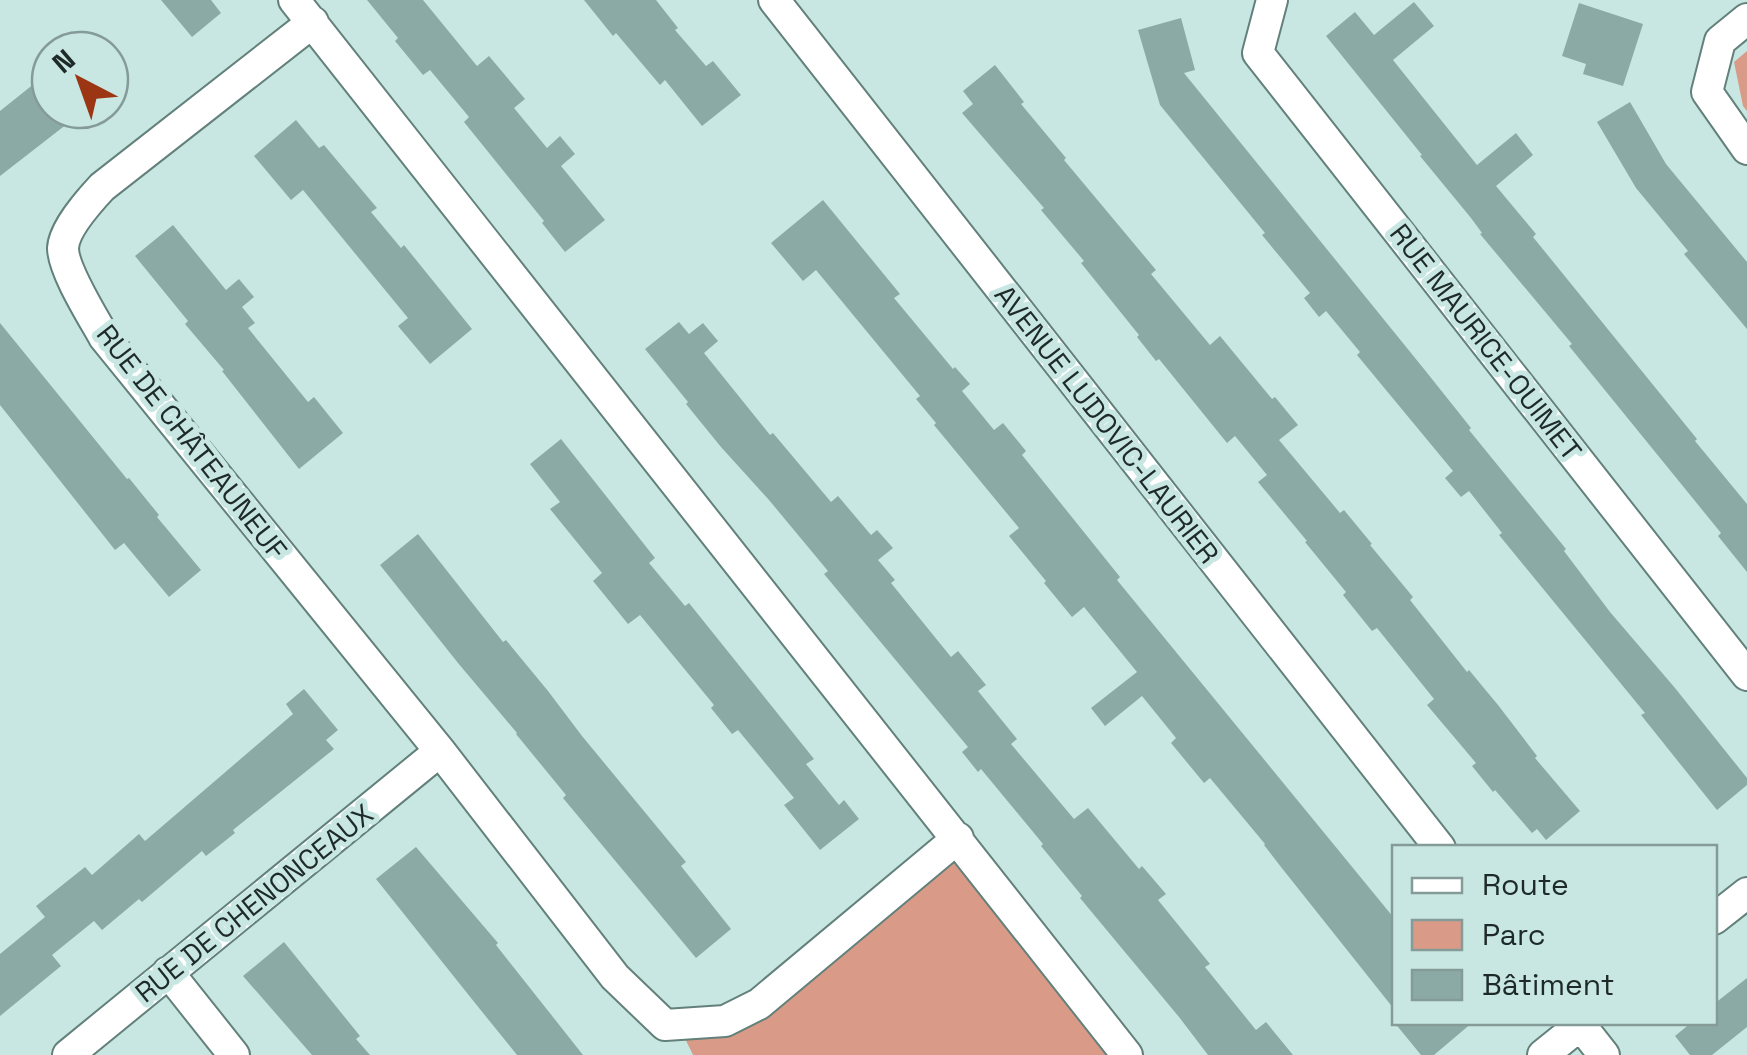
<svg xmlns="http://www.w3.org/2000/svg" width="1747" height="1055" font-family="'Space Grotesk',sans-serif">
<style>
.green{fill:#d99b88}
.building{fill:#8caaa5}
.lines{fill:none;stroke-linecap:round;stroke-linejoin:round}
.street-casing{stroke:#63807b;stroke-width:34}
.street{stroke:#fff;stroke-width:30}
.labels{text-anchor:middle;stroke-width:10;stroke-linejoin:round;paint-order:stroke}
.street-label{font-size:28px;fill:#1e2a28;stroke:#c8e7e2}
</style>
<rect width="100%" height="100%" fill="#c8e7e2"/>
<path class="green" d="M 1747,51 L 1747,111 L 1743,106 L 1734,62 Z
M 953,843 L 1126,1055 L 693,1055 L 678,1024 L 722,1020 Z"/>
<path class="building" d="M 161,0 L 211,0 L 221,13 L 192,37 Z
M 367,0 L 423,0 L 477,66 L 489,56 L 525,99 L 514,108 L 547,148 L 560,136 L 575,154 L 561,166 L 605,220 L 565,252 L 542,223 L 544,221 L 464,122 L 469,117 L 430,70 L 423,75 L 395,41 L 398,38 Z
M 584,0 L 656,0 L 678,28 L 675,30 L 706,66 L 713,61 L 741,95 L 702,126 L 665,80 L 660,85 L 616,33 L 613,36 Z
M 1414,2 L 1434,26 L 1393,60 L 1477,165 L 1516,133 L 1533,155 L 1496,186 L 1536,234 L 1533,237 L 1697,439 L 1695,441 L 1747,504 L 1747,572 L 1718,536 L 1721,533 L 1569,346 L 1572,344 L 1480,234 L 1482,233 L 1471,218 L 1420,156 L 1422,155 L 1326,36 L 1355,12 L 1374,35 Z
M 1579,3 L 1643,24 L 1623,86 L 1583,74 L 1586,64 L 1562,56 Z
M 1181,18 L 1195,70 L 1184,73 L 1424,369 L 1471,428 L 1469,430 L 1566,549 L 1564,551 L 1610,612 L 1675,688 L 1747,778 L 1747,785 L 1717,810 L 1641,715 L 1645,713 L 1499,535 L 1502,533 L 1469,491 L 1461,497 L 1445,478 L 1453,471 L 1357,355 L 1360,352 L 1326,311 L 1319,317 L 1304,298 L 1310,293 L 1262,235 L 1265,233 L 1160,105 L 1138,30 Z
M 995,65 L 1024,102 L 1021,104 L 1066,158 L 1064,160 L 1156,270 L 1151,274 L 1210,345 L 1220,336 L 1272,399 L 1275,397 L 1298,425 L 1279,440 L 1340,513 L 1344,510 L 1372,544 L 1370,545 L 1413,597 L 1410,600 L 1467,672 L 1469,670 L 1498,705 L 1537,756 L 1535,758 L 1580,811 L 1546,840 L 1537,829 L 1532,833 L 1495,790 L 1493,792 L 1472,766 L 1476,763 L 1427,705 L 1434,699 L 1377,628 L 1372,631 L 1343,595 L 1346,592 L 1305,542 L 1307,541 L 1258,482 L 1267,475 L 1235,436 L 1227,443 L 1159,359 L 1156,361 L 1137,337 L 1139,335 L 1081,263 L 1084,261 L 1041,210 L 1044,208 L 962,113 L 973,104 L 963,91 Z
M 50,78 L 50,110 L 85,110 L 0,176 L 0,111 L 35,83 L 38,87 Z
M 1630,102 L 1666,164 L 1747,262 L 1747,329 L 1684,254 L 1688,251 L 1636,188 L 1597,122 Z
M 296,120 L 319,148 L 324,145 L 377,208 L 371,212 L 401,248 L 404,245 L 472,329 L 430,364 L 398,326 L 408,318 L 303,190 L 291,200 L 254,156 Z
M 823,200 L 900,294 L 894,298 L 953,369 L 955,367 L 970,384 L 962,391 L 994,430 L 1003,423 L 1026,451 L 1022,455 L 1120,577 L 1117,580 L 1394,918 L 1394,1009 L 1281,867 L 1264,845 L 1265,844 L 1210,778 L 1204,783 L 1171,743 L 1176,738 L 1142,696 L 1105,726 L 1091,708 L 1137,672 L 1084,607 L 1072,617 L 1044,583 L 1046,581 L 1009,536 L 1019,528 L 934,425 L 936,423 L 916,399 L 920,396 L 816,270 L 803,281 L 771,243 Z
M 173,225 L 226,290 L 239,279 L 254,297 L 242,307 L 255,323 L 248,328 L 308,402 L 314,397 L 343,433 L 299,469 L 222,371 L 224,370 L 185,324 L 188,321 L 135,256 Z
M 679,322 L 689,334 L 703,323 L 718,341 L 704,353 L 770,435 L 773,433 L 831,502 L 838,496 L 871,535 L 877,530 L 893,548 L 878,560 L 895,580 L 891,583 L 951,657 L 958,651 L 986,685 L 978,691 L 1017,739 L 1011,744 L 1074,819 L 1088,808 L 1139,869 L 1142,866 L 1166,894 L 1158,900 L 1210,964 L 1205,967 L 1256,1030 L 1266,1022 L 1293,1055 L 1208,1055 L 1179,1017 L 1080,898 L 1082,896 L 1041,846 L 1043,844 L 981,769 L 978,772 L 962,752 L 968,747 L 824,574 L 828,571 L 769,500 L 721,447 L 686,404 L 688,402 L 645,349 Z
M 0,323 L 127,479 L 129,478 L 159,515 L 157,517 L 201,570 L 169,597 L 124,543 L 115,550 L 0,405 Z
M 561,439 L 655,558 L 649,563 L 685,606 L 689,603 L 814,759 L 806,764 L 839,805 L 844,800 L 859,819 L 820,850 L 784,805 L 794,798 L 738,730 L 732,734 L 711,708 L 714,705 L 640,615 L 628,624 L 593,581 L 602,573 L 550,509 L 560,502 L 530,464 Z
M 418,534 L 503,642 L 506,640 L 548,691 L 582,736 L 686,862 L 681,866 L 731,929 L 696,958 L 563,798 L 566,795 L 516,734 L 517,733 L 458,663 L 380,565 Z
M 304,689 L 338,730 L 326,740 L 334,749 L 233,830 L 235,833 L 206,856 L 202,851 L 142,902 L 139,899 L 102,930 L 94,921 L 52,955 L 61,966 L 0,1016 L 0,954 L 45,917 L 36,906 L 85,867 L 92,875 L 139,834 L 145,841 L 293,714 L 286,704 Z
M 416,847 L 498,943 L 496,945 L 583,1055 L 517,1055 L 475,1003 L 376,879 Z
M 284,942 L 360,1036 L 356,1039 L 370,1055 L 312,1055 L 243,976 Z
M 1747,978 L 1747,1027 L 1712,1055 L 1690,1055 L 1675,1036 L 1692,1022 L 1714,1022 L 1714,1004 Z
M 1394,1022 L 1473,1022 L 1434,1055 L 1421,1055 Z"/>
<g class="lines">
<defs>
<path id="street" d="M 294,0 L 1127,1055
M 774,0 L 1440,848
M 1272,0 L 1258,53 L 1747,675
M 1747,19 L 1720,41 L 1707,92 L 1747,149
M 313,22 L 102,187 C 89,201 64,229 63,248 C 63,270 93,317 104,337 L 440,751 L 615,977 L 665,1025 L 725,1021 L 759,1004 L 958,838
M 1714,919 L 1747,893
M 168,972 L 234,1055
M 1578,1022 L 1604,1055
M 68,1055 L 440,751
M 1543,1055 L 1584,1022"/>
</defs>
<use href="#street" class="street-casing"/>
<use href="#street" class="street"/>
</g>
<g class="labels">
<g class="street-label">
<text transform="translate(1486 342) rotate(52)" y="10">RUE MAURICE-OUIMET</text>
<text transform="translate(1107 424) rotate(52)" y="10">AVENUE LUDOVIC-LAURIER</text>
<text transform="translate(192 442) rotate(52)" y="10">RUE DE CHÂTEAUNEUF</text>
<text transform="translate(254 903) rotate(-39)" y="10">RUE DE CHENONCEAUX</text>
</g>
</g>
<rect x="1392" y="845" width="325" height="180" fill="#c8e7e2" stroke="#849b98" stroke-width="2.5"/>
<rect x="1412" y="878" width="50" height="15" fill="#ffffff" stroke="#849b98" stroke-width="2.5"/>
<text x="1482" y="895" font-size="30" fill="#1e2a28">Route</text>
<rect x="1412" y="920" width="50" height="30" fill="#d99b88" stroke="#849b98" stroke-width="2.5"/>
<text x="1482" y="945" font-size="30" fill="#1e2a28">Parc</text>
<rect x="1412" y="970" width="50" height="30" fill="#8caaa5" stroke="#849b98" stroke-width="2.5"/>
<text x="1482" y="995" font-size="30" fill="#1e2a28">Bâtiment</text>
<g transform="translate(80 80) rotate(319)"><circle r="48" fill="#c8e7e2" stroke="#849b98" stroke-width="2.5"/>
<path d="M0-8L18 38L0 25L-18 38Z" fill="#9c3513"/>
<text y="-15" font-size="28" font-weight="bold" text-anchor="middle" fill="#1e2a28">N</text>
</g>
</svg>
